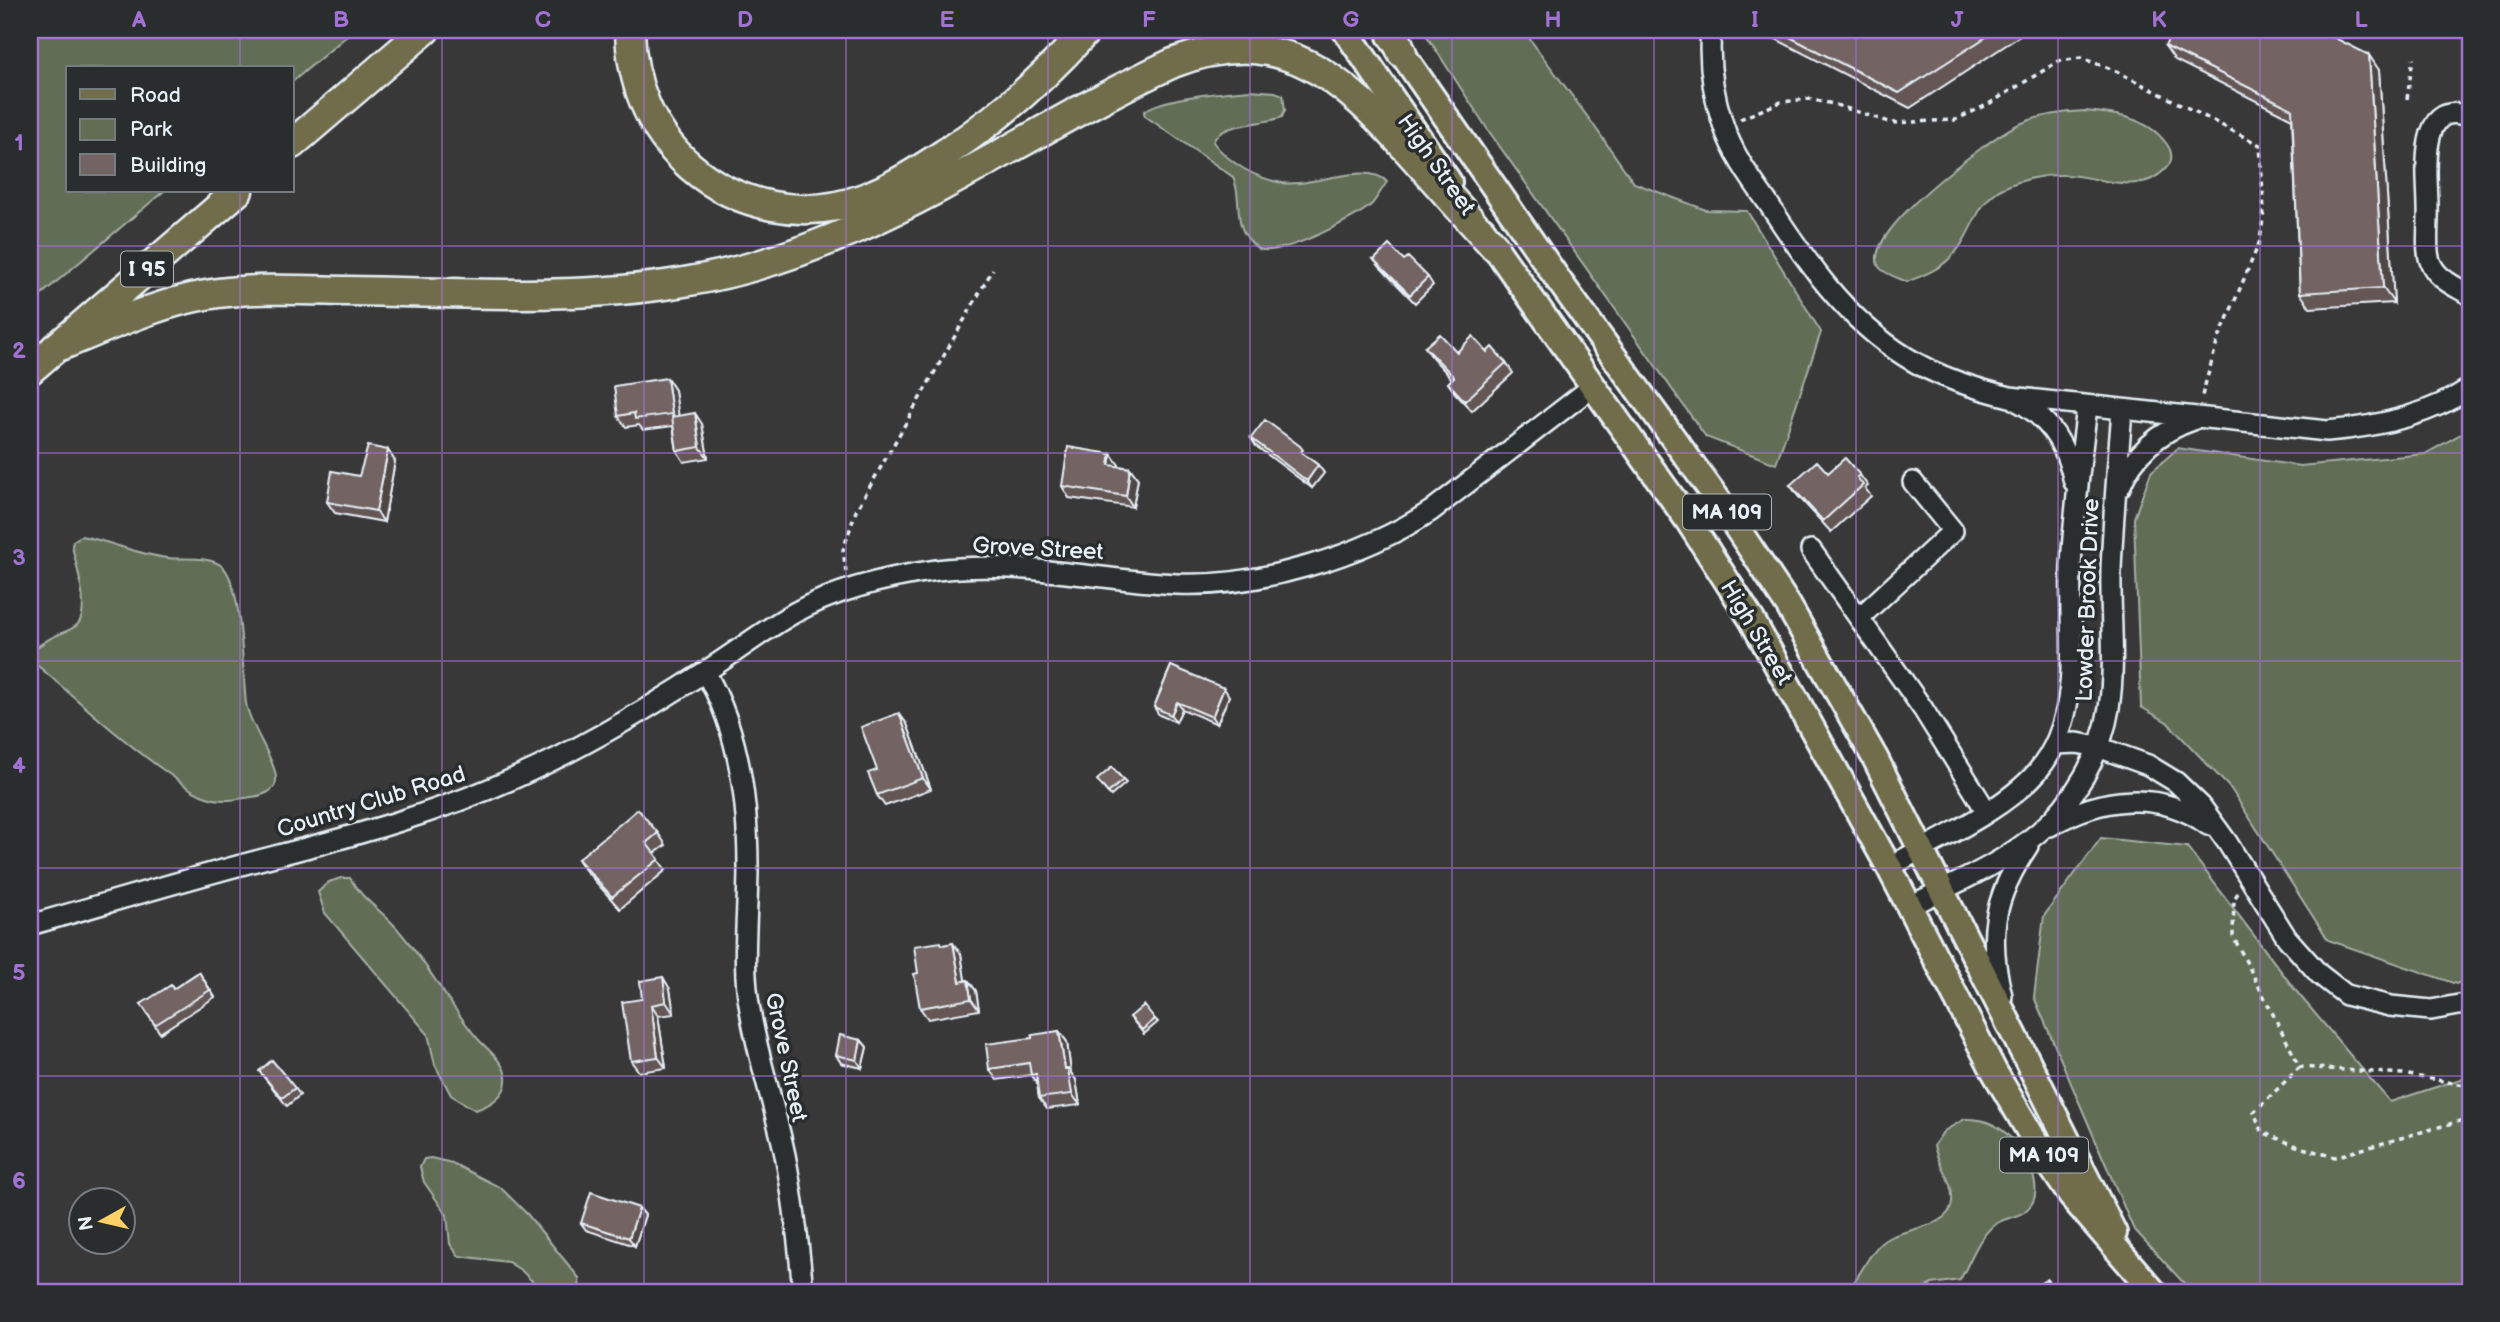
<svg xmlns="http://www.w3.org/2000/svg" width="2500" height="1322" font-family="'Balsamiq Sans',sans-serif">
<style>
.green{fill:#626d54;stroke:#a5afa6;stroke-width:2}
.lines{fill:none;stroke-linecap:round;stroke-linejoin:round}
.minor-casing{stroke:#e8f1f8;stroke-width:24}
.major-casing{stroke:#e8f1f8;stroke-width:30}
.highway-casing{stroke:#e8f1f8;stroke-width:33}
.path{stroke:#e8f1f8;stroke-width:3.5;stroke-dasharray:5 5;stroke-linecap:butt}
.minor{stroke:#2a2d2e;stroke-width:19}
.major{stroke:#716d4b;stroke-width:24}
.highway{stroke:#716d4b;stroke-width:28}
.wall{fill:#635655;stroke:#e8f1f8;stroke-width:2}
.shaded-wall{fill:#504645;stroke:#e8f1f8;stroke-width:2}
.building{fill:#736463;stroke:#e8f1f8;stroke-width:2}
.grid{fill:none;stroke:#a171d3;stroke-width:2;stroke-opacity:0.55}
.labels{text-anchor:middle;stroke-width:7;stroke-linejoin:round;paint-order:stroke}
.shield{fill:#2a2d2e;stroke:#afb6bb;stroke-width:2}
.shield-label{font-size:21px;font-weight:bold;fill:#e8f1f8}
.street-label{font-size:23px;fill:#e8f1f8;stroke:#2a2d2e}
.neatline{fill:none;stroke:#a171d3;stroke-width:2.5}
.grid-label{font-size:23px;text-anchor:middle;font-weight:bold;fill:#a171d3}
</style>
<rect width="100%" height="100%" fill="#393839"/>
<filter id="ink" filterUnits="userSpaceOnUse"><feTurbulence type="fractalNoise" baseFrequency=".0143" numOctaves="2"/><feDisplacementMap in="SourceGraphic" scale="14" xChannelSelector="R" yChannelSelector="G"/><feConvolveMatrix kernelMatrix="1 2 1 2 8 2 1 2 1" color-interpolation-filters="sRGB"/></filter>
<g filter="url(#ink)">
<path class="green" d="M 30,30 L 354,30 L 292,82 L 292,68 L 68,68 L 68,191 L 164,191 L 30,304 Z
M 1423,30 L 1523,30 L 1590,120 L 1634,183 L 1706,210 L 1747,211 L 1821,332 L 1776,464 L 1706,437 L 1488,130 Z
M 1250,90 L 1275,92 L 1283,95 L 1285,110 L 1282,117 C 1263,125 1220,122 1213,142 C 1229,163 1255,178 1282,183 C 1310,188 1368,160 1387,182 C 1382,189 1377,198 1372,204 C 1356,219 1280,257 1259,249 C 1256,247 1253,245 1251,242 C 1232,224 1243,198 1233,177 L 1145,116 L 1144,112 C 1158,97 1228,92 1250,90 Z
M 2085,111 C 2116,114 2147,117 2166,143 C 2172,151 2174,159 2167,167 C 2139,200 2095,173 2060,175 C 2042,175 2020,180 2003,188 C 1974,202 1972,239 1949,259 C 1938,270 1921,276 1907,282 C 1899,278 1884,274 1879,267 C 1859,234 1989,139 2017,125 C 2039,115 2061,112 2085,111 Z
M 2470,429 L 2470,978 L 2456,984 L 2328,940 L 2231,789 L 2167,722 L 2141,707 L 2134,518 L 2151,472 L 2178,448 L 2300,466 L 2425,454 Z
M 81,536 C 110,541 138,555 168,558 C 184,560 212,555 224,568 C 243,591 242,671 246,703 C 249,726 278,763 276,781 C 275,792 261,796 252,797 C 238,799 223,802 210,798 C 194,794 182,783 169,774 C 120,740 76,698 30,659 L 30,652 C 37,647 45,641 53,637 C 60,633 70,631 77,625 C 91,612 76,564 72,546 L 73,541 Z
M 2101,838 L 2187,847 L 2296,991 L 2390,1102 L 2470,1076 L 2470,1292 L 2192,1292 L 2133,1228 L 2034,997 L 2044,916 Z
M 341,878 L 350,878 C 361,898 379,909 394,925 C 426,960 447,1003 478,1039 C 487,1049 505,1063 506,1077 C 508,1095 489,1106 475,1110 L 451,1095 L 435,1065 L 428,1034 L 325,913 L 318,892 L 329,882 Z
M 1965,1119 C 1986,1118 2003,1127 2016,1144 C 2029,1161 2048,1195 2024,1212 C 2015,1218 2003,1218 1994,1225 C 1978,1238 1970,1262 1960,1280 L 1932,1284 L 1922,1289 L 1920,1292 L 1846,1292 C 1861,1277 1868,1252 1885,1240 C 1905,1227 1950,1229 1952,1202 C 1954,1180 1937,1165 1934,1145 L 1944,1131 Z
M 431,1158 L 452,1163 L 501,1188 L 528,1215 L 579,1278 L 580,1292 L 543,1292 L 522,1271 L 508,1262 L 459,1256 L 450,1244 L 447,1215 L 424,1182 L 420,1167 L 424,1159 Z"/>
<g class="lines">
<defs>
<path id="minor" d="M 1711,30 C 1708,62 1713,94 1723,124 C 1732,153 1751,179 1768,203 C 1806,261 1845,319 1906,357 C 1938,377 1973,388 2010,397 L 2327,431 C 2376,427 2428,416 2470,388
M 2470,117 C 2416,96 2428,176 2428,207 C 2429,222 2425,248 2430,261 C 2436,279 2455,286 2470,295
M 2017,401 C 2049,417 2067,447 2074,482
M 1913,482 L 1953,531 L 1859,618 L 1923,709 L 1987,812
M 2120,487 C 2133,454 2160,431 2193,420
M 1811,550 L 1859,618
M 705,672 C 739,729 748,801 748,867 C 748,915 741,963 750,1010 C 758,1059 775,1107 785,1155 C 794,1200 799,1247 803,1292
M 2055,744 L 2077,743 L 2098,747 L 2148,765 L 2176,782 L 2201,806 L 2227,842 L 2287,938 L 2319,974 L 2346,995 L 2390,1006 L 2431,1010 L 2470,1003
M 2050,826 C 2100,797 2159,789 2208,825
M 1889,867 C 1935,841 2003,811 2037,772 C 2085,715 2068,634 2071,566 C 2074,512 2081,459 2087,406
M 1910,906 C 1954,884 2002,864 2039,832 C 2074,802 2102,753 2109,708 C 2116,663 2110,616 2111,570 C 2113,516 2118,463 2122,410
M 30,925 C 111,902 193,877 275,856 C 357,835 440,812 517,777 C 583,748 646,710 706,671 C 736,652 764,630 794,613 C 837,589 888,577 937,570 C 1017,560 1096,580 1176,584 C 1257,588 1363,556 1431,511 L 1592,387
M 2002,996 C 1987,936 1993,898 2028,846"/>
<path id="major" d="M 1345,30 L 1449,182
M 1390,36 L 1559,281 L 1721,504 L 1788,605 L 1875,758 L 2114,1233
M 1482,229 L 1687,519 L 1752,620 L 1889,867 L 1994,1071 L 2039,1148 L 2071,1196 L 2154,1292"/>
<path id="highway" d="M 630,30 C 631,82 650,131 690,166 C 737,207 805,221 864,198 C 894,187 921,169 947,152 C 999,118 1046,76 1087,30
M 1393,30 L 1402,53
M 292,144 L 425,30
M 55,348 C 104,329 154,304 206,295 C 252,287 301,290 348,291 C 459,292 574,301 684,282 C 865,253 1010,138 1173,63 C 1282,21 1343,78 1412,155 C 1439,185 1466,216 1494,246
M 30,370 L 238,191"/>
</defs>
<use href="#minor" class="minor-casing"/>
<use href="#major" class="major-casing"/>
<use href="#highway" class="highway-casing"/>
<path class="path" d="M 2407,99 L 2413,58
M 1740,119 L 1781,102 L 1809,99 L 1833,104 L 1892,123 L 1955,120 L 1987,105 L 2059,61 L 2081,58 L 2114,70 L 2260,145 L 2264,211 L 2260,241 L 2217,343 L 2201,399
M 846,572 L 843,550 L 856,511 L 993,269
M 2238,893 L 2234,899 L 2233,936 L 2300,1067 L 2403,1074 L 2470,1086
M 2300,1067 L 2254,1112 L 2262,1132 L 2299,1147 L 2335,1157 L 2470,1118"/>
<use href="#minor" class="minor"/>
<use href="#major" class="major"/>
<use href="#highway" class="highway"/>
</g>
<path class="wall" d="M 1763,30 L 2029,30 L 1910,108 L 1766,34 Z
M 2165,46 L 2379,70 L 2394,303 L 2310,308 L 2300,293 L 2292,119 L 2175,60 Z
M 1374,260 L 1428,277 L 1433,285 L 1415,303 L 1380,267 Z
M 1425,347 L 1457,352 L 1487,352 L 1506,363 L 1513,373 L 1472,411 L 1455,393 L 1448,383 L 1452,379 L 1432,357 Z
M 667,378 L 675,390 L 678,416 L 702,424 L 708,458 L 684,462 L 677,451 L 673,426 L 643,430 L 639,425 L 626,427 L 618,416 Z
M 1251,438 L 1308,457 L 1318,465 L 1324,473 L 1312,488 L 1256,446 Z
M 1111,454 L 1119,466 L 1130,468 L 1138,479 L 1133,507 L 1069,498 L 1062,486 Z
M 395,461 L 384,522 L 335,513 L 327,502 L 359,476 Z
M 1860,475 L 1868,486 L 1865,488 L 1871,496 L 1831,532 L 1798,496 L 1790,485 Z
M 1171,666 L 1229,696 L 1217,724 L 1182,709 L 1176,722 L 1159,715 L 1154,707 Z
M 907,724 L 931,789 L 885,806 L 877,795 Z
M 1112,767 L 1126,783 L 1111,796 L 1100,784 Z
M 658,833 L 666,845 L 654,854 L 666,870 L 620,909 L 585,870 L 578,859 Z
M 943,945 L 961,954 L 965,981 L 968,980 L 976,991 L 979,1010 L 928,1019 L 920,1008 L 918,973 Z
M 199,972 L 215,997 L 160,1033 L 141,1004 L 173,989 Z
M 670,989 L 674,1014 L 658,1016 L 666,1068 L 639,1072 L 631,1061 L 642,999 Z
M 1130,1017 L 1155,1019 L 1158,1022 L 1144,1034 Z
M 1059,1031 L 1067,1042 L 1071,1073 L 1076,1080 L 1080,1105 L 1047,1109 L 1039,1098 L 1037,1084 L 1031,1075 L 997,1080 L 989,1069 L 1032,1038 Z
M 861,1040 L 867,1047 L 862,1068 L 841,1063 L 836,1055 Z
M 259,1071 L 295,1088 L 300,1095 L 287,1106 Z
M 639,1208 L 645,1215 L 635,1246 L 586,1230 L 581,1223 Z"/>
<path class="shaded-wall" d="M 2369,55 L 2379,70 L 2394,303 L 2383,288 Z
M 667,378 L 675,390 L 680,425 L 672,414 Z
M 695,413 L 702,424 L 708,458 L 700,447 Z
M 388,450 L 395,461 L 384,522 L 376,511 Z
M 1111,454 L 1119,465 L 1117,476 L 1109,465 Z
M 1318,465 L 1324,473 L 1312,488 L 1307,481 Z
M 1130,468 L 1138,479 L 1133,507 L 1126,496 Z
M 1224,688 L 1229,696 L 1217,724 L 1212,717 Z
M 1177,702 L 1182,709 L 1176,722 L 1171,715 Z
M 899,713 L 907,724 L 931,789 L 923,778 Z
M 953,943 L 961,954 L 967,993 L 960,982 Z
M 663,977 L 670,989 L 674,1014 L 666,1002 Z
M 968,980 L 976,991 L 979,1010 L 971,999 Z
M 651,1005 L 658,1016 L 666,1068 L 658,1057 Z
M 1059,1031 L 1067,1042 L 1071,1073 L 1076,1080 L 1080,1105 L 1072,1094 L 1065,1069 Z
M 861,1040 L 867,1047 L 862,1068 L 857,1060 Z
M 639,1208 L 645,1215 L 635,1246 L 629,1238 Z"/>
<path class="building" d="M 1776,30 L 1997,30 L 1899,93 Z
M 2173,30 L 2319,30 L 2369,55 L 2383,288 L 2300,293 L 2292,109 L 2165,46 Z
M 1389,245 L 1404,260 L 1408,257 L 1428,277 L 1410,295 L 1374,260 Z
M 1440,334 L 1457,352 L 1473,336 L 1487,352 L 1492,347 L 1506,363 L 1465,401 L 1448,383 L 1454,377 L 1425,347 Z
M 667,378 L 672,414 L 635,419 L 634,413 L 618,416 L 614,386 Z
M 695,413 L 700,447 L 677,451 L 672,417 Z
M 1265,420 L 1300,446 L 1303,450 L 1301,452 L 1318,465 L 1307,481 L 1251,438 Z
M 368,446 L 388,450 L 376,511 L 327,502 L 332,471 L 359,476 Z
M 1068,447 L 1111,454 L 1109,465 L 1130,468 L 1126,496 L 1062,486 Z
M 1845,458 L 1860,475 L 1857,477 L 1863,485 L 1823,521 L 1790,485 L 1817,461 L 1828,473 Z
M 1171,666 L 1224,688 L 1212,717 L 1177,702 L 1171,715 L 1154,707 Z
M 899,713 L 923,778 L 877,795 L 868,773 L 877,770 L 861,727 Z
M 1112,767 L 1123,780 L 1108,793 L 1097,780 Z
M 638,809 L 658,833 L 646,843 L 659,859 L 612,897 L 578,859 Z
M 941,942 L 942,945 L 953,943 L 960,982 L 968,980 L 971,999 L 920,1008 L 914,974 L 918,973 L 914,946 Z
M 199,972 L 210,990 L 155,1025 L 141,1004 L 171,985 L 173,989 Z
M 663,977 L 666,1002 L 651,1005 L 658,1057 L 631,1061 L 622,1002 L 642,999 L 640,981 Z
M 1144,1005 L 1155,1019 L 1142,1030 L 1130,1017 Z
M 1059,1031 L 1065,1069 L 1068,1069 L 1072,1094 L 1039,1098 L 1036,1074 L 1031,1075 L 1029,1063 L 989,1069 L 986,1044 L 1032,1038 L 1032,1035 Z
M 840,1035 L 861,1040 L 857,1060 L 836,1055 Z
M 272,1060 L 295,1088 L 282,1098 L 259,1071 Z
M 591,1192 L 639,1208 L 629,1238 L 581,1223 Z
M 2047,1279 L 2056,1292 L 2028,1292 Z"/>
</g>
<path class="grid" d="M 240,30 L 240,68M 442,30 L 442,1292M 644,30 L 644,1292M 846,30 L 846,1292M 1048,30 L 1048,1292M 1250,30 L 1250,1292M 1452,30 L 1452,1292M 1654,30 L 1654,1292M 1856,30 L 1856,1292M 2058,30 L 2058,1292M 2260,30 L 2260,1292M 240,191 L 240,1292M 30,246 L 2470,246M 30,453 L 2470,453M 30,661 L 2470,661M 30,868 L 2470,868M 30,1076 L 2470,1076"/>
<g class="labels">
<g class="shield">
<rect x="121" y="251.5" width="52" height="35" rx="5"/>
<rect x="1683" y="494.5" width="88" height="35" rx="5"/>
<rect x="2000" y="1137.5" width="88" height="35" rx="5"/>
</g>
<g class="shield-label">
<text x="147" y="276">I 95</text>
<text x="1727" y="519">MA 109</text>
<text x="2044" y="1162">MA 109</text>
</g>
<g class="street-label">
<text transform="translate(1437 164) rotate(55)" y="8">High Street</text>
<text transform="translate(1038 548) rotate(3)" y="8">Grove Street</text>
<text transform="translate(2087 600) rotate(-88)" y="8">Lowder Brook Drive</text>
<text transform="translate(1757 632) rotate(59)" y="8">High Street</text>
<text transform="translate(371 801) rotate(-17)" y="8">Country Club Road</text>
<text transform="translate(787 1057) rotate(78)" y="8">Grove Street</text>
</g>
</g>
<rect width="2500" height="1322" fill="none" stroke="#2a2d2e" stroke-width="77"/>
<rect x="66" y="66" width="228" height="126" fill="#2a2d2e" stroke="#767b7f" stroke-width="2"/>
<rect x="80" y="89" width="35" height="10" fill="#716d4b" stroke="#767b7f" stroke-width="2"/>
<text x="130" y="102" font-size="21" fill="#e8f1f8">Road</text>
<rect x="80" y="119" width="35" height="21" fill="#626d54" stroke="#767b7f" stroke-width="2"/>
<text x="130" y="136" font-size="21" fill="#e8f1f8">Park</text>
<rect x="80" y="154" width="35" height="21" fill="#736463" stroke="#767b7f" stroke-width="2"/>
<text x="130" y="172" font-size="21" fill="#e8f1f8">Building</text>
<g transform="translate(102 1221) rotate(262)"><circle r="33" fill="#2a2d2e" stroke="#767b7f" stroke-width="2"/>
<path d="M0-5L12 26L0 18L-12 26Z" fill="#ffd166"/>
<text y="-10" font-size="19" font-weight="bold" text-anchor="middle" fill="#e8f1f8">N</text>
</g>
<rect x="38" y="38" width="2424" height="1246" class="neatline"/>
<g class="grid-label">
<text x="139" y="27">A</text>
<text x="341" y="27">B</text>
<text x="543" y="27">C</text>
<text x="745" y="27">D</text>
<text x="947" y="27">E</text>
<text x="1149" y="27">F</text>
<text x="1351" y="27">G</text>
<text x="1553" y="27">H</text>
<text x="1755" y="27">I</text>
<text x="1957" y="27">J</text>
<text x="2159" y="27">K</text>
<text x="2361" y="27">L</text>
<text x="19" y="150">1</text>
<text x="19" y="358">2</text>
<text x="19" y="565">3</text>
<text x="19" y="773">4</text>
<text x="19" y="980">5</text>
<text x="19" y="1188">6</text>
</g>
</svg>
